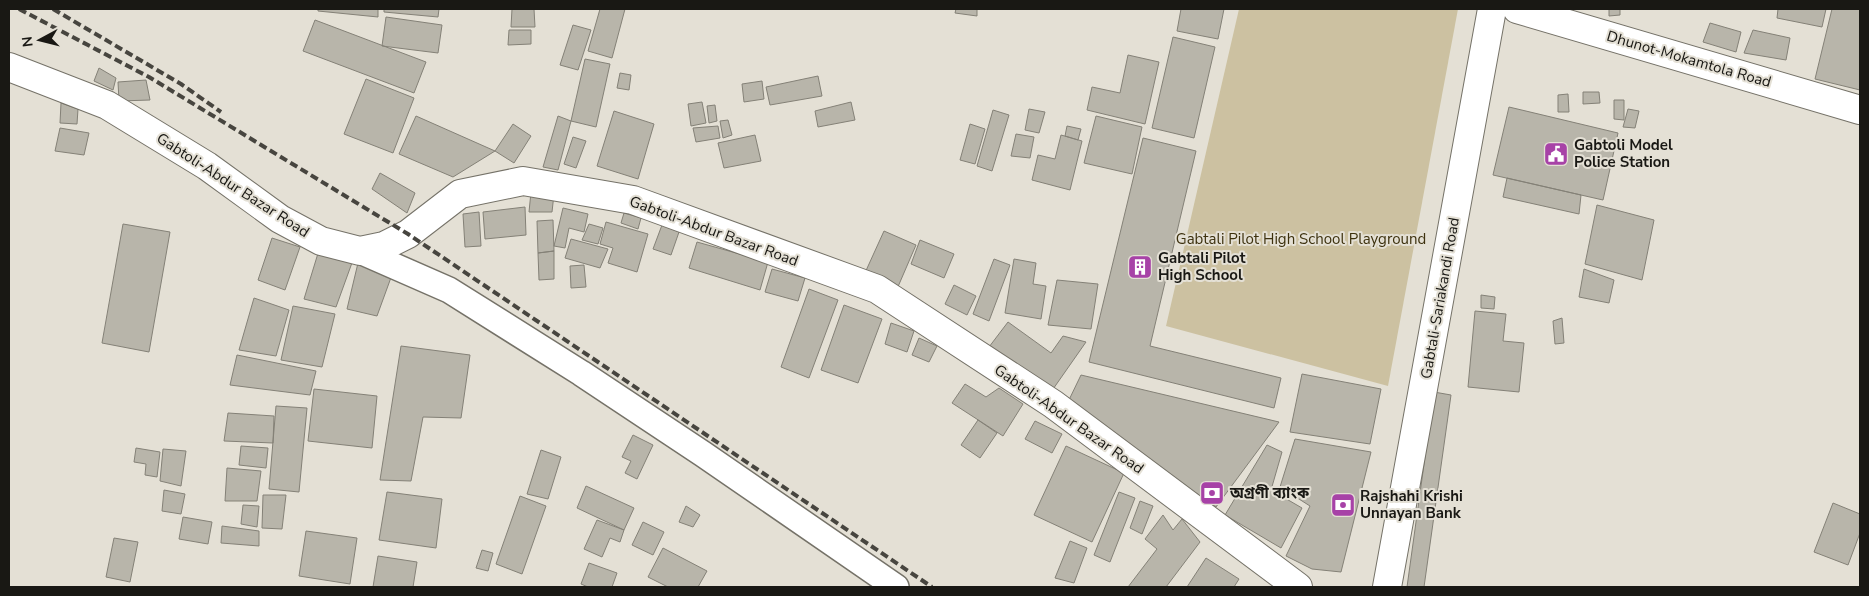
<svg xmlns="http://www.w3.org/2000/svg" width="1869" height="596" font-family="'Nunito Sans','Noto Sans Bengali',sans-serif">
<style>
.green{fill:#ccc1a1}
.building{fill:#b8b5aa;stroke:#848177}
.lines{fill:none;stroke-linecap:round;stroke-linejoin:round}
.minor-casing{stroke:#757268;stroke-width:28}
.tertiary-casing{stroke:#757268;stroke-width:30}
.secondary-casing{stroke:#757268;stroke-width:30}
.minor{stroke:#fff;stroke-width:25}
.tertiary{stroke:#fff;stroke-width:28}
.secondary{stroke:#fff;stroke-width:28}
.rail{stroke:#47453f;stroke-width:4;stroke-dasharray:8 4;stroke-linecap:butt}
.labels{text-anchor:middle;stroke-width:4;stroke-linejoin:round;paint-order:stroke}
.street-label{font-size:15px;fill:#191814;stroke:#e4e0d5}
.poi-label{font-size:15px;font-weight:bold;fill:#191814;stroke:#e4e0d5;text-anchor:start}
.park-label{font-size:15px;fill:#3d310e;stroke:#e4e0d5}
</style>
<rect width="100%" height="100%" fill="#e4e0d5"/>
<path class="green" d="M 1239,9 L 1458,9 L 1388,386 L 1166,326 Z"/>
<path class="building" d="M 318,9 L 378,9 L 378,17 L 318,11 Z
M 384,9 L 439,9 L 438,17 L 384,12 Z
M 512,9 L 534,9 L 535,27 L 511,27 Z
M 600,9 L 625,9 L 612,58 L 588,51 Z
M 956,9 L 977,9 L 977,16 L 955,13 Z
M 1181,9 L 1224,9 L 1218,39 L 1177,31 Z
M 1609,9 L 1620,9 L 1620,15 L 1609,16 Z
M 1778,9 L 1826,9 L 1822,27 L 1777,18 Z
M 1832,9 L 1860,9 L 1860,90 L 1815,79 Z
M 386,17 L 442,25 L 438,53 L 382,46 Z
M 315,20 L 426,62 L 414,93 L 303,51 Z
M 1710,23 L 1741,32 L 1736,52 L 1703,42 Z
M 573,25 L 591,30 L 578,70 L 560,65 Z
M 509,30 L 531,30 L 531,44 L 508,45 Z
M 1753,30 L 1790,38 L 1786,60 L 1744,53 Z
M 1173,37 L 1215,47 L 1194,138 L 1152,128 Z
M 1128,55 L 1159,62 L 1145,124 L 1087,110 L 1092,87 L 1120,93 Z
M 585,59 L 610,64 L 596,127 L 571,121 Z
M 99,68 L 116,78 L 113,90 L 94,81 Z
M 620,73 L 631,75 L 629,90 L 617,88 Z
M 818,76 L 822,96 L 770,105 L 766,87 Z
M 366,79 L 414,98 L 393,153 L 344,134 Z
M 146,80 L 150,100 L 119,101 L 118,82 Z
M 762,81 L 764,99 L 744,102 L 742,84 Z
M 1583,92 L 1599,92 L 1600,103 L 1583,104 Z
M 1568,94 L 1569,112 L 1558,112 L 1558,95 Z
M 1614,100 L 1624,100 L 1624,120 L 1614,119 Z
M 702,102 L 706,123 L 691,126 L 688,104 Z
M 851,102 L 855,120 L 818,127 L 815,111 Z
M 61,103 L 78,109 L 77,124 L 60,123 Z
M 715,105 L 717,121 L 709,123 L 707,106 Z
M 1509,107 L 1618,133 L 1603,200 L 1493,175 Z
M 1029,109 L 1045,112 L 1039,133 L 1025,130 Z
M 1628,109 L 1639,111 L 1635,128 L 1623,127 Z
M 993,110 L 1009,115 L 992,171 L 977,166 Z
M 614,111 L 654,124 L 638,179 L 597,166 Z
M 416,116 L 495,151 L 453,177 L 399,154 Z
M 558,116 L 571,121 L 558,170 L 543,167 Z
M 1096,116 L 1142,127 L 1132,174 L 1084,163 Z
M 728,120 L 732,135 L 723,138 L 720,121 Z
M 513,124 L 531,136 L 514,163 L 495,151 Z
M 970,124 L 985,129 L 975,164 L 960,160 Z
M 718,126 L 720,138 L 696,142 L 693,128 Z
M 1067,126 L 1081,129 L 1078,140 L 1065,136 Z
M 60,128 L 89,133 L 84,155 L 55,151 Z
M 1016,134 L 1034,137 L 1030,158 L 1011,156 Z
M 755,135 L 761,161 L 724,168 L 718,143 Z
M 1061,135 L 1082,141 L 1070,190 L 1032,180 L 1038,155 L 1055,159 Z
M 573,137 L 586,141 L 576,168 L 564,164 Z
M 1143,138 L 1196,151 L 1150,346 L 1281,378 L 1274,408 L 1089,362 Z
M 380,173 L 415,193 L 407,213 L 372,189 Z
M 1507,178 L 1581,195 L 1579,214 L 1503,197 Z
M 531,192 L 554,194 L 552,212 L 529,212 Z
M 1597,205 L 1654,220 L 1642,280 L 1585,264 Z
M 525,207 L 526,235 L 485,239 L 483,212 Z
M 563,208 L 588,214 L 584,232 L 569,228 L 565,248 L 554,246 Z
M 479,212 L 481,246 L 465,247 L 463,214 Z
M 624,213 L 641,218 L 638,229 L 621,223 Z
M 553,220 L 554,251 L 538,253 L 537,221 Z
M 606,222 L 648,234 L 637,272 L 608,263 L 613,248 L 600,244 Z
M 123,224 L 170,232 L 149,352 L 102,343 Z
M 589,224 L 603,228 L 598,244 L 582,240 Z
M 662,225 L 679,232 L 671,255 L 653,249 Z
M 884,231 L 916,245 L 897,289 L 864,275 Z
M 272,238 L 300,247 L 285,290 L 258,280 Z
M 571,239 L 608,249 L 600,268 L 565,258 Z
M 920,240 L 954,254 L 944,278 L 911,264 Z
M 697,242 L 768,262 L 760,290 L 689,268 Z
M 319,250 L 353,260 L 336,307 L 304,299 Z
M 554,251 L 554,279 L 539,280 L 538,253 Z
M 994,259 L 1010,265 L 989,321 L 973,314 Z
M 1014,259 L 1036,263 L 1033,284 L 1046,286 L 1041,319 L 1005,313 Z
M 358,263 L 393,272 L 377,316 L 347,309 Z
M 584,265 L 586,287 L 571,288 L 570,266 Z
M 772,269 L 805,278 L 798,301 L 765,292 Z
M 1584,269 L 1614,280 L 1609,303 L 1579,297 Z
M 1057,280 L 1098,284 L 1091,329 L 1048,325 Z
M 954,285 L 976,296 L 967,315 L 945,304 Z
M 809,289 L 838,300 L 809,378 L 781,367 Z
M 1481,295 L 1495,297 L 1494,309 L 1481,308 Z
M 254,298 L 289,310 L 276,356 L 239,350 Z
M 844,305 L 882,319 L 858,383 L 821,370 Z
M 293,306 L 335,314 L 322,367 L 281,360 Z
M 1475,311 L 1506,314 L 1503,341 L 1524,343 L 1519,392 L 1468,387 Z
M 1562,318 L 1564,343 L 1555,344 L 1553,321 Z
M 1008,322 L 1051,353 L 1063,336 L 1086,342 L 1051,392 L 989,347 Z
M 891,323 L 914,331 L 907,352 L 885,344 Z
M 919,338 L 937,346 L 929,362 L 912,355 Z
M 401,346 L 470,355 L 461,418 L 423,417 L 411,481 L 380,480 Z
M 237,355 L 316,371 L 310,395 L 230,385 Z
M 1302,374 L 1381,389 L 1370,444 L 1290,432 Z
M 1081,375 L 1279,422 L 1216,507 L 1067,404 Z
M 965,384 L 986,397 L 999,388 L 1023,404 L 1003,436 L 952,403 Z
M 314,389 L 377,396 L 372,448 L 308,441 Z
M 1434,392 L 1451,395 L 1424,587 L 1407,587 Z
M 276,406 L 307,408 L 299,492 L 269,489 Z
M 228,413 L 274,416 L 273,443 L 224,441 Z
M 978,420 L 997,433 L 980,458 L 961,445 Z
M 1035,421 L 1062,434 L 1052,453 L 1025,439 Z
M 633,435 L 653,445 L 637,479 L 625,473 L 631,461 L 622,457 Z
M 1295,439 L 1371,452 L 1341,572 L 1312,569 L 1286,556 L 1310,506 L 1280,487 Z
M 1267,445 L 1282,452 L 1271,490 L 1302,508 L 1281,548 L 1225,515 Z
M 241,446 L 268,448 L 266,468 L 239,465 Z
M 1066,446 L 1124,473 L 1092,542 L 1034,515 Z
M 136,448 L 160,452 L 157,477 L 145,475 L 146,464 L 134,462 Z
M 163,449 L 186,451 L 181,486 L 160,481 Z
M 541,450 L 561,457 L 548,499 L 527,494 Z
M 227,468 L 261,471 L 257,501 L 225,501 Z
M 586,486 L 634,508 L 624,530 L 577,508 Z
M 164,490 L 185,494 L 181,514 L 162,511 Z
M 387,492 L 442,499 L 436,548 L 379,540 Z
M 1119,492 L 1135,498 L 1110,562 L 1094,555 Z
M 263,495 L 286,495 L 282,529 L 262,528 Z
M 520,496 L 546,506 L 522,574 L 496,564 Z
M 1140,501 L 1153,506 L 1142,534 L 1130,528 Z
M 1833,503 L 1860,514 L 1860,533 L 1848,565 L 1814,552 Z
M 243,505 L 259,506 L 257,527 L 241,524 Z
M 686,506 L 700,515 L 693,527 L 679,522 Z
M 1163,515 L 1173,530 L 1182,519 L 1200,542 L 1166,587 L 1128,587 L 1157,549 L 1145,539 Z
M 183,517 L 212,522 L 208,544 L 179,539 Z
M 597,520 L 624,530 L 620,542 L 610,538 L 602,557 L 584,549 Z
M 643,522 L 664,532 L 653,555 L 632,545 Z
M 222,526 L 259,531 L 259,546 L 221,543 Z
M 306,531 L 357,538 L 350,584 L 299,576 Z
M 114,538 L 138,542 L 130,582 L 106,577 Z
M 1070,541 L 1087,548 L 1074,583 L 1055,578 Z
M 663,548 L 707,571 L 698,587 L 668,587 L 648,577 Z
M 482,550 L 493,553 L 488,571 L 476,568 Z
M 378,556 L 417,562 L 413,587 L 373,587 Z
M 1206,558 L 1239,579 L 1234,587 L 1187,587 Z
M 589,563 L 617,573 L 612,587 L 588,587 L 581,584 Z"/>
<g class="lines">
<defs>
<path id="minor" d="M 360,251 L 449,290 L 581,373 L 703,454 L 896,587"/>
<path id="tertiary" d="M 9,67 L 107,105 L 207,166 L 280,219 L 321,241 L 360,251 L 384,246 L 408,234 L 460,194 L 523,181 L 633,200 L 877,289 L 1053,404 L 1298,587"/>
<path id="secondary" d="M 1517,9 L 1860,110
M 1387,587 L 1492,9"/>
</defs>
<use href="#minor" class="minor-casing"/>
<use href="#tertiary" class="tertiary-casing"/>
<use href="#secondary" class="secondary-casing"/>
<use href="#minor" class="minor"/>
<use href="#tertiary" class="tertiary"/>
<use href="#secondary" class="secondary"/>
<path class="rail" d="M 19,9 L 149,77 L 408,234 L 932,587
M 53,9 L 181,84 L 221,112"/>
</g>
<defs>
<symbol id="civic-square" viewBox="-11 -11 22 22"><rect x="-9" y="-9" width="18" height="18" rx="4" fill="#a742a7" stroke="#e4e0d5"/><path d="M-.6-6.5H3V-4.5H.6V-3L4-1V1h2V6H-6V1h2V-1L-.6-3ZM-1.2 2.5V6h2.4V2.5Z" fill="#fff"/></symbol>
<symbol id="building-square" viewBox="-11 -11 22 22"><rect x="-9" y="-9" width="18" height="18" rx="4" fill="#a742a7" stroke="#e4e0d5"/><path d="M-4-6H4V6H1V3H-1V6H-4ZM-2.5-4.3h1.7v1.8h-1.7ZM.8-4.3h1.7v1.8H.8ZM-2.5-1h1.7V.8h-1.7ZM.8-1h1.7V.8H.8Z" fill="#fff"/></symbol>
<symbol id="bank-square" viewBox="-11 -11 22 22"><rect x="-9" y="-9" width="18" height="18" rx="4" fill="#a742a7" stroke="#e4e0d5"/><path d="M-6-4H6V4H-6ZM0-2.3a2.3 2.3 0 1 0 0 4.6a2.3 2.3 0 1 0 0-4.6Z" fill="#fff"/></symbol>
</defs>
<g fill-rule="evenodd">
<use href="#civic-square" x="1542" y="140" width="28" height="28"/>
<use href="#building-square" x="1126" y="253" width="28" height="28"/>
<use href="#bank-square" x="1198" y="479" width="28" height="28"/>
<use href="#bank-square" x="1329" y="491" width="28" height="28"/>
</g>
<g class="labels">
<g class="street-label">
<text transform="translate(1689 59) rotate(16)" y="5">Dhunot-Mokamtola Road</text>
<text transform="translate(233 185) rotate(33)" y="5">Gabtoli-Abdur Bazar Road</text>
<text transform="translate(714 231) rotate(20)" y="5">Gabtoli-Abdur Bazar Road</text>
<text transform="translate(1440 298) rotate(-80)" y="5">Gabtali-Sariakandi Road</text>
<text transform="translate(1069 419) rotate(35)" y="5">Gabtoli-Abdur Bazar Road</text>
</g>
<g class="poi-label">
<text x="1574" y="150">Gabtoli Model<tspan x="1574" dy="17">Police Station</tspan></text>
<text x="1158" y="263">Gabtali Pilot<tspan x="1158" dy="17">High School</tspan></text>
<text x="1230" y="498">অগ্রণী ব্যাংক</text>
<text x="1360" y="501">Rajshahi Krishi<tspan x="1360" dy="17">Unnayan Bank</tspan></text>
</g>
<g class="park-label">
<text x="1301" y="244">Gabtali Pilot High School Playground</text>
</g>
</g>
<rect width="1869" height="596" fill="none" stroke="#191814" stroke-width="20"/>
<g transform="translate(40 40) rotate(263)" stroke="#e4e0d5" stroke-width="4" paint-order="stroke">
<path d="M0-4L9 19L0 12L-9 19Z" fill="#191814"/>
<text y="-8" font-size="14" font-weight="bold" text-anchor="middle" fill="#191814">N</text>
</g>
</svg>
